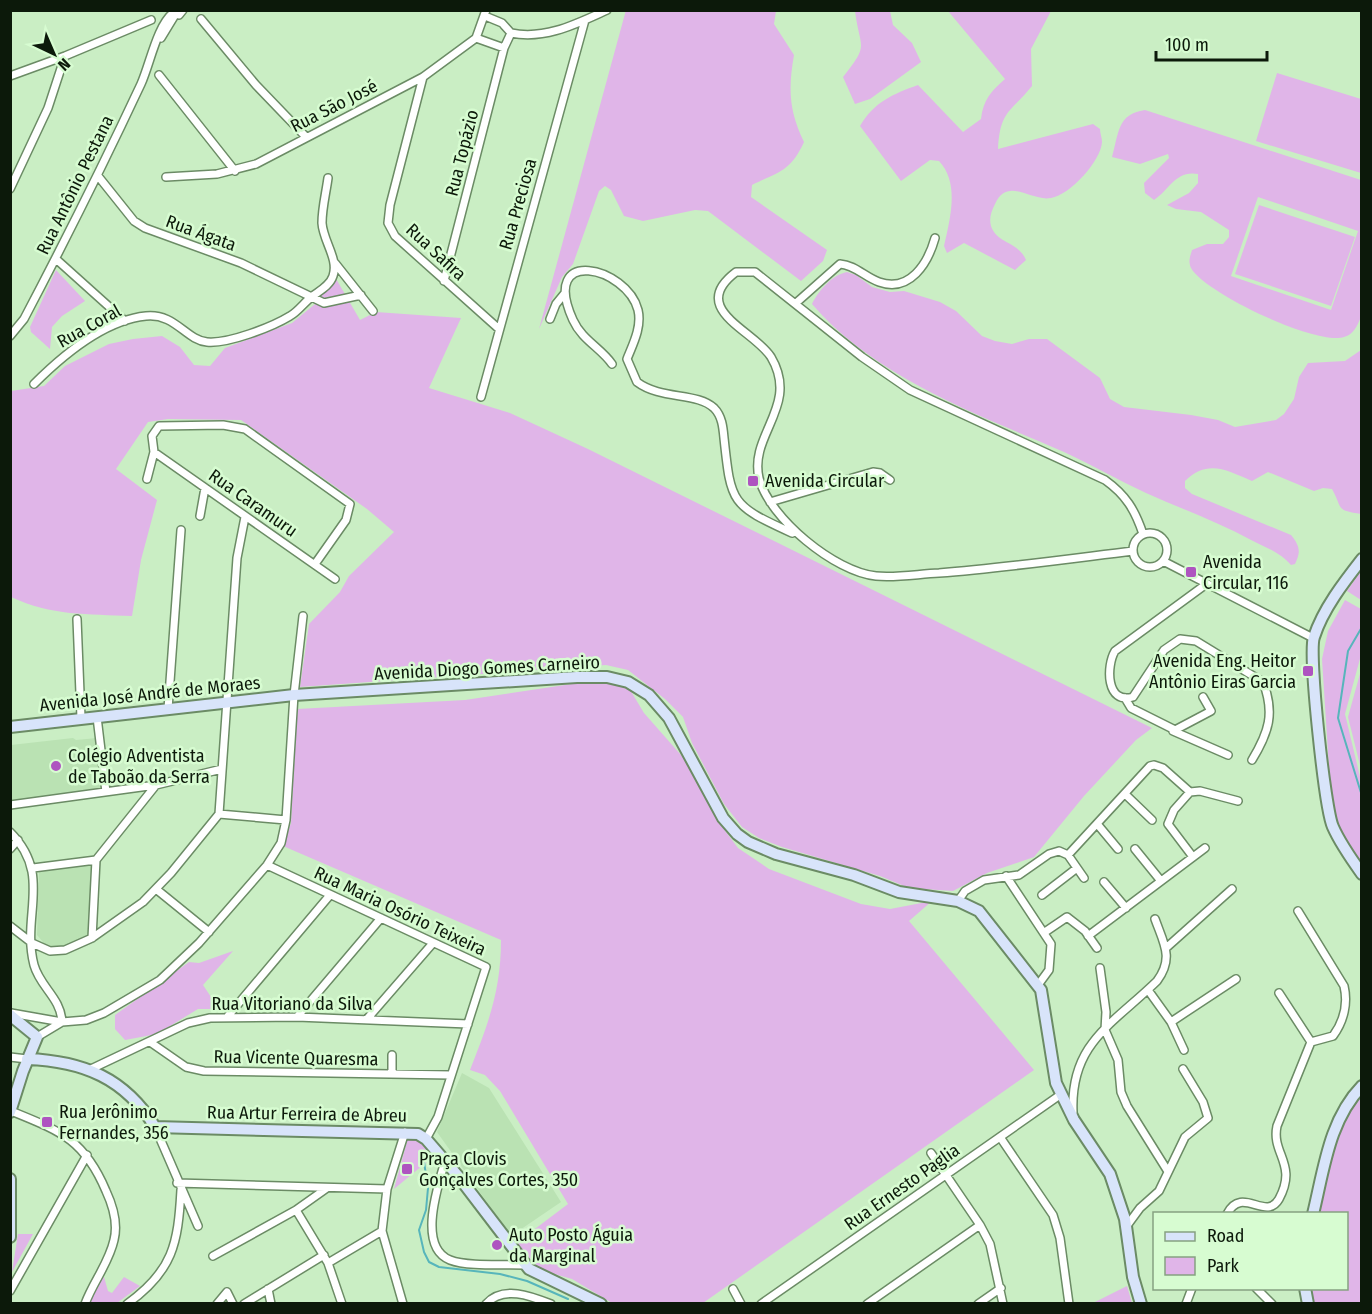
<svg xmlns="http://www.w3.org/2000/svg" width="1372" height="1314" font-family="'Fira Sans Condensed',sans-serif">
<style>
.built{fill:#bae2b3}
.green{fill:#e0b5e8;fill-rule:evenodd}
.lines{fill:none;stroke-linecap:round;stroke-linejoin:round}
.stream{stroke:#57b5bb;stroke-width:2}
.street-casing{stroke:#6b8b65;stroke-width:10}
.secondary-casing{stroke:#6b8b65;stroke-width:14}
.street{stroke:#fff;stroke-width:7}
.secondary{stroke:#d8e4fa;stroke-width:10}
.poi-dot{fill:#ae54c0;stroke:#d7fcd1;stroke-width:2}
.labels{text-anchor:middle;stroke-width:5;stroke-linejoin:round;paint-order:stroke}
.street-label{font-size:18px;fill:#0c190a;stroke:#d7fcd1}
.poi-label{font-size:18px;fill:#0c190a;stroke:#d7fcd1;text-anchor:start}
</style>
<rect width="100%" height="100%" fill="#caeec4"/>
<path class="built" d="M 73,738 L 76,740 L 97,738 L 105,788 L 11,803 L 11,745 Z
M 91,865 L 90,936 L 79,943 L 54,949 L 48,948 L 37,935 L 39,870 Z
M 462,1073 L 489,1088 L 561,1202 L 511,1236 L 437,1132 Z"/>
<path class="green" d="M 626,10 L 776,11 L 774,24 L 794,55 C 788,89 789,111 804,142 C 790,172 780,171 752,185 L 751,197 L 827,250 L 823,261 L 801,281 L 708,211 L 695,210 L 643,221 L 624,216 L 611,190 L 605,186 L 599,191 L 573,264 L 562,277 L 539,329 Z
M 855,11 L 890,11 L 893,25 L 912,43 L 921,62 L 870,99 L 855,104 L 843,77 C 870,43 860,50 855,11 Z
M 948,11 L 1051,11 L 1031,49 L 1032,86 C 1011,112 1000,110 998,149 L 1093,124 L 1100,129 C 1100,133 1102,138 1102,142 C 1101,161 1070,195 1051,198 C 1031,202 1008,176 995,204 C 991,212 989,218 991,226 C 997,244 1018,241 1026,260 L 1015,270 L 964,243 L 947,253 L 944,246 C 950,219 960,183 939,161 L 930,160 L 901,181 L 860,126 C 874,102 893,94 918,85 L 963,132 L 981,119 C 983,100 991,91 1005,79 Z
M 1277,73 L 1361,99 L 1361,173 L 1256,141 Z
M 1145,110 L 1361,180 L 1361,317 C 1357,326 1354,334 1344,337 C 1316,346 1205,293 1191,268 C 1188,261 1190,257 1192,250 L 1207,244 L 1223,244 L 1229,237 L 1229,230 L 1201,212 L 1176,209 L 1167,205 L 1189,193 L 1198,183 L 1198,174 C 1176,170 1170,189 1154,200 L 1145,193 L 1144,183 L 1169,158 L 1168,154 L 1140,164 L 1112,157 C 1119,133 1117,114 1145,110 ZM 1258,197 L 1358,231 L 1331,310 L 1231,276 Z
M 1259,205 L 1355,237 L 1331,306 L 1235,274 Z
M 56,270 L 85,301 L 62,316 L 52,327 L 50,349 L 31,332 L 30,327 Z
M 847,272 L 856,275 L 872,287 L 890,292 L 904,291 L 940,302 L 956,311 L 982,336 L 995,341 L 1012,344 L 1029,339 L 1047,339 L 1100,378 L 1110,399 L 1124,407 L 1191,415 L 1218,420 L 1235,427 L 1276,420 L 1284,414 L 1294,399 L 1299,377 L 1308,363 L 1345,361 L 1361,350 L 1361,514 C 1335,510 1343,509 1332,489 L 1323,488 L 1314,491 L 1268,472 L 1252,481 C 1226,470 1208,459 1185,481 L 1185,488 L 1192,494 L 1291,535 C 1300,546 1301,552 1295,564 L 1291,565 C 1281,553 1267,548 1253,541 C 1218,522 1182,509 1146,493 C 1118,480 1092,465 1064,452 C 979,415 874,377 812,304 C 819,290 832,275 847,272 Z
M 335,277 L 360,320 L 376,312 L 461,318 L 429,388 L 510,413 L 588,449 L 1152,728 L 1136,740 L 1084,796 L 1034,857 L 987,873 L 953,891 L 924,889 L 904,886 L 880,876 L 782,847 L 759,838 L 742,827 L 724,804 L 692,743 L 683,717 L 665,699 L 628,670 L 606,665 L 300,687 L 309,624 L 340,592 L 349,576 L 394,532 L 367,509 L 241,420 L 168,419 L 148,422 L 116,469 L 157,500 L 141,560 L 132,616 C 87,614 52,616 11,597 L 11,391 L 44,386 L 65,366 L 109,344 L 133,339 L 162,336 L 180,347 L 194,365 L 210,366 L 225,348 L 292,323 L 315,304 Z
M 1361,571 L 1361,600 L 1347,591 Z
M 1345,600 L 1361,609 L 1361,655 L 1345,714 L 1361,781 L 1361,866 L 1342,840 L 1331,799 L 1322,659 L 1328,631 Z
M 1361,670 L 1362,670 L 1361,769 L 1348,717 Z
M 605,679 L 629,688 L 644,713 L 688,763 L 726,832 L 738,848 L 769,869 L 861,904 L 890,909 L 932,901 L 909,921 L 1034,1070 L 703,1303 L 612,1303 L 572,1279 L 537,1269 L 525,1260 L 515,1244 L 568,1204 L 500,1091 L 485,1075 L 470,1070 C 488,1024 501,991 501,940 L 283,846 L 291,823 L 297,709 L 465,700 Z
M 233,951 L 203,985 L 219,1009 L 198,1009 L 157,1034 L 125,1040 L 115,1029 L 115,1015 L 189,962 L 199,963 Z
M 1361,1087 L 1361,1303 L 1312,1303 L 1309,1289 L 1346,1288 L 1346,1214 L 1319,1213 L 1338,1132 Z
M 408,1138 L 418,1140 L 434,1156 L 394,1189 Z
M 18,1234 L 33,1234 L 12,1272 Z
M 101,1277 L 104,1277 L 108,1291 L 112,1293 L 124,1277 L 140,1286 L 117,1303 L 90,1304 Z
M 1127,1286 L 1132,1303 L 1093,1303 Z"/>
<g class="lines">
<path class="stream" d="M 1362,627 L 1348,651 L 1338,718 L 1362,796
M 424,1162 L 428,1188 L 426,1210 L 419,1230 L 424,1252 L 429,1262 L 439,1267 L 500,1274 L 527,1281 L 568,1299"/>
<defs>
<path id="street" d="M 172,13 L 179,15 L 183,10
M 485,16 L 502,23 L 511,33 C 545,40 576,24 607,10
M 201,19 L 256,85 L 306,137
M 161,38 L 175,15
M 476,38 L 504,48
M 159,75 L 235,171
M 10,76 L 65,56 L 151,20
M 423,77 L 390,205 L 388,223 L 395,236 L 499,329
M 98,176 L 134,221 L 145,228 L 241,263 L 324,303 L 361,295
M 166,177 L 217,174 L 256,164 L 423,77 L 476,38 L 486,10
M 10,189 L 48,108 L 65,56
M 56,259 L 125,321
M 335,263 L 373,311
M 444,281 L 504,48 L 511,33
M 796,303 L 840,264 C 855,265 865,277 879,282 C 910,293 928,263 935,238
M 550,319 L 556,304 L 565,293
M 10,336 L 24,319 C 65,241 104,163 141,84 C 150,64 157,26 173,13
M 612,364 C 601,348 582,340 573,320 C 539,245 627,267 638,310 C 642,327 633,344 627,359 L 637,382 C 661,400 697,392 714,408 C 722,416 723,427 724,438 C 731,504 731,505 792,533
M 34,384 C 62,356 105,320 146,316 C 175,313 186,340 207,342 C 228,344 272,327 290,316 C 299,311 305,301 314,295 C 321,290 330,285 333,276 C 339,259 323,241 322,223 C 322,208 326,193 328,178
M 481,397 L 585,20
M 154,452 L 335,579
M 147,479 L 154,452 L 152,436 L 159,426 L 223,425 L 245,429 L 350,504 L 346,520 L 315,564
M 770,502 L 873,472 L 880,473 L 890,480
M 200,516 L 205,488
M1133 550a17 17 0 1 1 34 0a17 17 0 1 1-34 0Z
M 1133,551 C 1068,559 1004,568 939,573 C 918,574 896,578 876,576 C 835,572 769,518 759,478 C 749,434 800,406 771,357 C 754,330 687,309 736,272 L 755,272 L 862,357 L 910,390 L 1105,480 C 1126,495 1135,510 1143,534
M 1163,561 L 1313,638
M 1205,585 L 1115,651 C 1106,666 1106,705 1133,697 L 1164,650 L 1180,639 L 1196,641 L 1263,682 C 1275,713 1269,732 1252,760
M 77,619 L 81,718
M 1125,698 L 1131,708 L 1175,730 L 1211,711 L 1203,697
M 168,709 L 181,530
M 97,717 L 106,792
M 1173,731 L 1228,755
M 1125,794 L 1152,820
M 10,805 L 156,785 L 222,769
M 219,814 L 286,820
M 1098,825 L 1118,849
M 10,832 C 53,875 21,915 34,965 C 40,987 61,998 62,1022
M 10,849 L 18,840
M 1135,849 L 1161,881
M 1068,855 L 1150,766 L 1154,765 L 1163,768 L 1190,792
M 1193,857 L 1168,824 L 1174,810 L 1190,792 L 1200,791 L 1238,801
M 267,865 L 486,967 L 438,1117 L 426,1139
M 33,868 L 96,860
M 1006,876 L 1051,944 L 1049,970 L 1038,985
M 1104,882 L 1126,908
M 156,889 L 209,932
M 1042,895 L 1077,868
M 958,901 L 965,891 L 984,880 L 1019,875 L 1049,854 L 1059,851 L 1068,855 L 1084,878
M 10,926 L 32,943 L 50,951 L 65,950 L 92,938 L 143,902 L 171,873 L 219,814 L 237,558 L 245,517
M 1045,932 L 1067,917 L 1085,931 L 1097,948
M 1088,936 L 1205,848
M 92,938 L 96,860 L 156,785
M 1166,948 L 1232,889
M 1100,968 L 1106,1012 L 1105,1030 L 1118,1060 L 1121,1092 L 1127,1106 L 1167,1170
M 1148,990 L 1171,1022 L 1184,1050
M 1279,993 L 1311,1042
M 11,1013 L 62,1022
M 228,1016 L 330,895
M 297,1017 L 381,918
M 367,1019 L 433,943
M 1171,1022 L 1236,979
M 37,1037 L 62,1022 L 86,1020 L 104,1013 L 160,980 L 199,943 L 267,865 L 281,843 L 286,820 L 294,695 L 303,616
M 150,1042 L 186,1067 L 204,1071 L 451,1075
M 10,1057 L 27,1059
M 91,1069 L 188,1023 L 210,1018 L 297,1017 L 468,1024
M 392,1074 L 392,1055
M 11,1111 C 60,1131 84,1139 106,1191 C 113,1206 118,1224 114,1240 C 109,1263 93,1282 85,1304
M 1073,1112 C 1070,1043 1113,1024 1157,981 C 1174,958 1164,944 1155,919
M 155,1127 L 198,1226
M 1000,1137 L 1053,1215 L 1060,1238 L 1069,1304
M 931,1153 L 980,1225 L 990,1244 L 1003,1304
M 445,1161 C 438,1186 417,1247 450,1260 C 468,1267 505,1264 525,1265
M 177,1183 L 387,1189
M 296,1210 L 328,1263 L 342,1304
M 1227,1214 C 1242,1185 1266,1222 1279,1199 C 1298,1164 1271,1154 1277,1126 L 1311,1042 L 1333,1036 C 1344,1021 1348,1003 1344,986 L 1298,911
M 1126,1227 L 1140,1208 L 1159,1191 L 1185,1137 L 1208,1118 L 1203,1102 L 1183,1069
M 213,1256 L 296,1210 L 327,1188
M 328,1263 L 382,1231
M 1256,1288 L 1272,1304
M 268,1289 L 271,1304
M 733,1289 L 741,1304
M 10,1291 L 87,1155
M 127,1304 C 173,1271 178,1244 181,1190
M 217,1304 L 227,1292 L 233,1304
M 244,1304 L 324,1255
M 403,1304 L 382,1231 L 387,1189 L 405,1132
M 486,1304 C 503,1285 531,1296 551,1304
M 761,1304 L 1060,1095
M 867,1304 L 980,1225
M 978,1304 L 1001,1288
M 1186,1304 L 1192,1288"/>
<path id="secondary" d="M 1362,559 C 1344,582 1323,609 1314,637 C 1308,653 1325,810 1333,827 C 1340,843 1352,860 1362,874
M 10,727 L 294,695 L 577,677 L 607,677 L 628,682 L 649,695 L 669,718 L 723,818 L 737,834 L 748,842 L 776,854 L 854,875 L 899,892 L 958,901 L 979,911 L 1041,990 L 1056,1083 L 1074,1120 L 1110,1174 L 1125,1219 L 1133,1277 L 1141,1304
M 10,1015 L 37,1037 L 23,1071 L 10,1112
M 27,1059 C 83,1061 125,1078 155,1127 L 418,1134 L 426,1139 L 458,1176 L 529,1269 L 601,1304
M 10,1179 L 10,1237
M 1313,1214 C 1324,1169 1329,1120 1362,1086
M 1305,1288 L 1308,1304"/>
</defs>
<use href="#street" class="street-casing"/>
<use href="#secondary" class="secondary-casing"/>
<use href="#street" class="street"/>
<use href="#secondary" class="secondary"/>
</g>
<g class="poi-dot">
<rect x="747" y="475" width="12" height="12" rx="3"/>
<rect x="1185" y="566" width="12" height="12" rx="3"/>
<rect x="1302" y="665" width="12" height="12" rx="3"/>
<circle cx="56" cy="766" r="6"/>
<rect x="41" y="1116" width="12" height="12" rx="3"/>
<rect x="401" y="1163" width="12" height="12" rx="3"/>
<circle cx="497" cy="1245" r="6"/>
</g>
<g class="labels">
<g class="street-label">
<text transform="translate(334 106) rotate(-27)" y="6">Rua São José</text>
<text transform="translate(462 153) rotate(-76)" y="6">Rua Topázio</text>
<text transform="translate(75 185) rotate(-64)" y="6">Rua Antônio Pestana</text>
<text transform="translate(518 204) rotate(-74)" y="6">Rua Preciosa</text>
<text transform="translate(201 233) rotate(20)" y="6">Rua Ágata</text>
<text transform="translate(436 252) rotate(43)" y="6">Rua Safira</text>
<text transform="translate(89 326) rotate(-29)" y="6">Rua Coral</text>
<text transform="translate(253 503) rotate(35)" y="6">Rua Caramuru</text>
<text transform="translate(487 668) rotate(-3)" y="6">Avenida Diogo Gomes Carneiro</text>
<text transform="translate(150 694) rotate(-6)" y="6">Avenida José André de Moraes</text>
<text transform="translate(400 911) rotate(25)" y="6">Rua Maria Osório Teixeira</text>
<text x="292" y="1010">Rua Vitoriano da Silva</text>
<text transform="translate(296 1058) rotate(1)" y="6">Rua Vicente Quaresma</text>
<text transform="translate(307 1114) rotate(1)" y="6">Rua Artur Ferreira de Abreu</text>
<text transform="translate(902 1187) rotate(-35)" y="6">Rua Ernesto Paglia</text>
</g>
<g class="poi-label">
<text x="765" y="487">Avenida Circular</text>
<text x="1203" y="568">Avenida<tspan x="1203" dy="21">Circular, 116</tspan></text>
<text x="1296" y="667" text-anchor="end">Avenida Eng. Heitor<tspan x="1296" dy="21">Antônio Eiras Garcia</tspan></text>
<text x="68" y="762">Colégio Adventista<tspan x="68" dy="21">de Taboão da Serra</tspan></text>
<text x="59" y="1118">Rua Jerônimo<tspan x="59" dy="21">Fernandes, 356</tspan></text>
<text x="419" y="1165">Praça Clovis<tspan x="419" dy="21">Gonçalves Cortes, 350</tspan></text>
<text x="509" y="1241">Auto Posto Águia<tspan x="509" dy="21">da Marginal</tspan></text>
</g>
</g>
<rect width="1372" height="1314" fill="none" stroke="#0c190a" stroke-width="24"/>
<rect x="1153" y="1212" width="195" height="78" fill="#d7fcd1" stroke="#86a181" stroke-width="1.5"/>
<rect x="1165" y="1232" width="30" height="9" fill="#d8e4fa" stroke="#86a181" stroke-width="1.5"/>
<text x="1207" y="1242" font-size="18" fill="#0c190a">Road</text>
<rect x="1165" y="1257" width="30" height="18" fill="#e0b5e8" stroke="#86a181" stroke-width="1.5"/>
<text x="1207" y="1272" font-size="18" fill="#0c190a">Park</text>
<g transform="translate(54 54) rotate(136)" stroke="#d7fcd1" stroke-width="4.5" paint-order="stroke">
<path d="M0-4.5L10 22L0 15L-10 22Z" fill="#0c190a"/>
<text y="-9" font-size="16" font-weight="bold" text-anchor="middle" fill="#0c190a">N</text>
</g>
<path d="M1156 51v9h111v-9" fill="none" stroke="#0c190a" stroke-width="3"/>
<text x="1165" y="51" font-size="18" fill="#0c190a" stroke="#d7fcd1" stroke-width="4.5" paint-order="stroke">100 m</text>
</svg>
